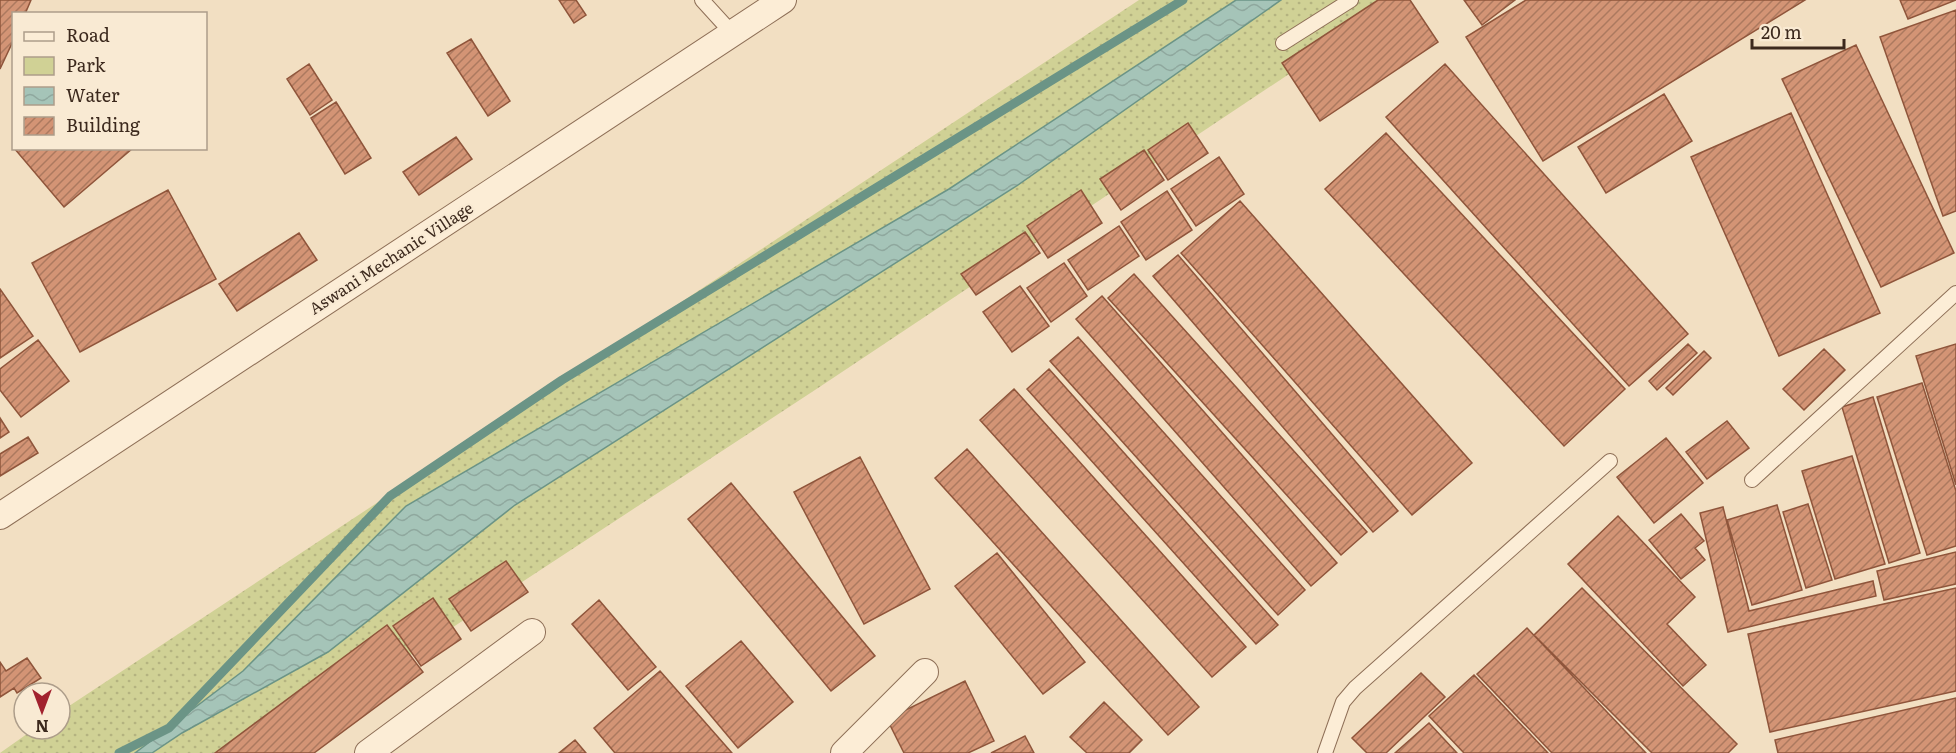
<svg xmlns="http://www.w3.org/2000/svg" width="1956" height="753" font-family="Literata,serif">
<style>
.green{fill:url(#green-dots)}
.water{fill:url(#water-waves);stroke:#6b9486;stroke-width:1.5}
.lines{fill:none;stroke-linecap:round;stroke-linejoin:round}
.stream{stroke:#6b9486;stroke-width:9}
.building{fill:url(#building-hatch);stroke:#8f553b;stroke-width:1.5}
.service-casing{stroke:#8e6f57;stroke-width:16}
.minor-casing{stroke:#8e6f57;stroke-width:28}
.service{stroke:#fcedd6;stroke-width:14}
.minor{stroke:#fcedd6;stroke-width:26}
.labels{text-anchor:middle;stroke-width:4.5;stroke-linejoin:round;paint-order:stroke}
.street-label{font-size:16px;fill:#3c291d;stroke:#f9ead3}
</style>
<defs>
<pattern id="green-dots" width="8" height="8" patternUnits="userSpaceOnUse" patternTransform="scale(1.5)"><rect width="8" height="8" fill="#d0d195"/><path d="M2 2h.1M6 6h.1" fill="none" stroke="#b4b380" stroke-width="1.8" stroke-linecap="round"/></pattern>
<pattern id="water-waves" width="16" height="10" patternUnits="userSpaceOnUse" patternTransform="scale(1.5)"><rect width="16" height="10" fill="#a5c4b8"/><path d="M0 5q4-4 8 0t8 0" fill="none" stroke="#8fa89e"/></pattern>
<pattern id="building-hatch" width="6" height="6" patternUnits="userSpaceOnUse" patternTransform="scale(1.5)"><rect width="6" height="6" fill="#d39475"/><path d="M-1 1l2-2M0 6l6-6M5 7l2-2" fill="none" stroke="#ac795f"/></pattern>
</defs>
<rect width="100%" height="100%" fill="#f2dfc2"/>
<path class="green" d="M 1139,0 L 1236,0 L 949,189 L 243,671 L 135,753 L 0,753 L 34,729 L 60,729 L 60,712 Z
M 1281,0 L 1400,0 L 818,388 L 261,753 L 153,753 L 182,733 L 328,652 L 515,505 L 1015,187 Z"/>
<path class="water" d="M 1236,0 L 1281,0 L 1015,187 L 515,505 L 328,652 L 182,733 L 152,753 L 135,753 L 243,671 L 406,506 L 949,189 Z"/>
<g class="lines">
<path class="stream" d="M 119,753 L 169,728 L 390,496 L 562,380 L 1183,0"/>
</g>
<path class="building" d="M 0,0 L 31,0 L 25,14 L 14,14 L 14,39 L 0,69 Z
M 559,0 L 576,0 L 586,15 L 574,23 Z
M 1378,0 L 1410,0 L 1438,42 L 1320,121 L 1282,63 Z
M 1464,0 L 1515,0 L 1482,25 Z
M 1526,0 L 1805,0 L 1543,161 L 1466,37 Z
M 1900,0 L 1956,0 L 1908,19 Z
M 1956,10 L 1956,211 L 1943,216 L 1880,37 Z
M 471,39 L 510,101 L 488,116 L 447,53 Z
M 1856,45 L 1954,253 L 1881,287 L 1782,79 Z
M 309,64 L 332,100 L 310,115 L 287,79 Z
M 1445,64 L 1688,334 L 1629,386 L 1386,117 Z
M 1664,94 L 1692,141 L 1606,193 L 1578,147 Z
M 336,102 L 371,158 L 345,174 L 311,118 Z
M 1791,113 L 1880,313 L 1779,356 L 1691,157 Z
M 1188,123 L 1208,153 L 1168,180 L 1148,150 Z
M 1386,133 L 1625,389 L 1564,446 L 1325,189 Z
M 456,137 L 472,159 L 419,195 L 403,172 Z
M 14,148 L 133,148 L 64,207 Z
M 1144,150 L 1164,180 L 1121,210 L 1100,179 Z
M 1219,157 L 1244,194 L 1196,226 L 1171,189 Z
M 168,190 L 216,279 L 80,352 L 32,263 Z
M 1081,190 L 1102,223 L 1048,258 L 1027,226 Z
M 1167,191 L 1192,230 L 1146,260 L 1121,222 Z
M 1240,201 L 1472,463 L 1412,515 L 1181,253 Z
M 1119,226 L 1139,256 L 1088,290 L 1068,260 Z
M 1025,232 L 1040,253 L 976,295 L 961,274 Z
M 299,233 L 317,260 L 237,311 L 219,284 Z
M 1178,255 L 1398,511 L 1373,532 L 1153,276 Z
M 1064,263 L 1087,296 L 1051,322 L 1027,288 Z
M 1134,274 L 1367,532 L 1341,555 L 1108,298 Z
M 1020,286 L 1049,326 L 1012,352 L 983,312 Z
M 0,289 L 33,336 L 0,358 Z
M 1102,296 L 1337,563 L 1311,586 L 1076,319 Z
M 1078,337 L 1305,590 L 1278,615 L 1050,361 Z
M 38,340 L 69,381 L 21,417 L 0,390 L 0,369 Z
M 1688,344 L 1697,353 L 1657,390 L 1649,381 Z
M 1956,344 L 1956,485 L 1916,356 Z
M 1824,349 L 1845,370 L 1804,410 L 1783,389 Z
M 1704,351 L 1711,358 L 1673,395 L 1666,388 Z
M 1049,369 L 1278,625 L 1256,644 L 1027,389 Z
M 1922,383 L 1956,491 L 1956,546 L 1927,555 L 1877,397 Z
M 1014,389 L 1246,647 L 1212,677 L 980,420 Z
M 1873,397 L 1920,553 L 1889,563 L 1842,407 Z
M 0,418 L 9,432 L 0,438 Z
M 1727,421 L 1749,448 L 1707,479 L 1686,452 Z
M 28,437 L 38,453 L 0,476 L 0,454 Z
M 1666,438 L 1703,483 L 1654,523 L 1617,477 Z
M 967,449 L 1199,707 L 1168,735 L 935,478 Z
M 1852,456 L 1885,564 L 1835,579 L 1802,471 Z
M 860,457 L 930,589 L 864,624 L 794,492 Z
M 731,483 L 875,656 L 831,691 L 688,519 Z
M 1808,504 L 1832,580 L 1806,588 L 1783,512 Z
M 1777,505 L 1802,590 L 1752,605 L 1727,520 Z
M 1723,507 L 1749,611 L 1873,581 L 1876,596 L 1728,632 L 1700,513 Z
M 1681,514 L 1704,541 L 1695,548 L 1705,560 L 1681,579 L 1649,540 Z
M 1618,516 L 1695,597 L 1667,624 L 1706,665 L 1683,686 L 1568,564 Z
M 1956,552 L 1956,584 L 1884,600 L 1877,571 Z
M 997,553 L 1085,662 L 1043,694 L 955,586 Z
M 506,561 L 528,592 L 471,631 L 449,599 Z
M 1582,588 L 1737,744 L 1728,753 L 1652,753 L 1534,635 Z
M 1956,588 L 1956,691 L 1770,732 L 1748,634 Z
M 433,598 L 461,639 L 421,666 L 393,626 Z
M 599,600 L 656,667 L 628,690 L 572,624 Z
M 387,625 L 423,672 L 314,753 L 215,753 Z
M 1527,628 L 1646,753 L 1552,753 L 1477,674 Z
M 741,641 L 793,702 L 738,748 L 686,686 Z
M 27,658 L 41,678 L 17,693 L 14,688 L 0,697 L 0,662 L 6,671 Z
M 660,671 L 732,753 L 615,753 L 594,728 Z
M 1421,673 L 1445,697 L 1386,753 L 1367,753 L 1352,738 Z
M 1474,675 L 1548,753 L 1464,753 L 1429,716 Z
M 965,681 L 994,741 L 968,753 L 904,753 L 887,719 Z
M 1956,698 L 1956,753 L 1778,753 L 1775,740 Z
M 1104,702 L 1142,740 L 1129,753 L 1087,753 L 1070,737 Z
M 1429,723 L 1457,753 L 1395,753 Z
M 1025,736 L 1034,753 L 991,753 Z
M 575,740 L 586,753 L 559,753 Z"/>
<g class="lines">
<defs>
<path id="service" d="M 702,0 L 732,33
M 1283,43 L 1351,0
M 1752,480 L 1956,293
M 1325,753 L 1343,702 L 1355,688 L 1610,461"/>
<path id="minor" d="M 0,516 L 783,0
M 368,753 L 532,632
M 844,753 L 925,672"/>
</defs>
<use href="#service" class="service-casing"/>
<use href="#minor" class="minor-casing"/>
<use href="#service" class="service"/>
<use href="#minor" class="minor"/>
</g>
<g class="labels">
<g class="street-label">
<text transform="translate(391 258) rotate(-33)" y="6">Aswani Mechanic Village</text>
</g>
</g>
<rect x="12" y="12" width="195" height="138" fill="#f9ead3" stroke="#ad9d8a" stroke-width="1.5"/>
<rect x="24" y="32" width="30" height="9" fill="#fcedd6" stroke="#ad9d8a" stroke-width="1.5"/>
<text x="66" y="42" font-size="18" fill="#3c291d">Road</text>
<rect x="24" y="57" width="30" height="18" fill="#d0d195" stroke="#ad9d8a" stroke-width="1.5"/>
<text x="66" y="72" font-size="18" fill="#3c291d">Park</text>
<rect x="24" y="87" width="30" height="18" fill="url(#water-waves)" stroke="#ad9d8a" stroke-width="1.5"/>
<text x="66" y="102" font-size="18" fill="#3c291d">Water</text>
<rect x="24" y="117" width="30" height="18" fill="url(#building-hatch)" stroke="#ad9d8a" stroke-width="1.5"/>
<text x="66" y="132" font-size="18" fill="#3c291d">Building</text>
<g transform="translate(42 711) rotate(180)"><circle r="28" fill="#f9ead3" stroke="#ad9d8a" stroke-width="1.5"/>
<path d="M0-4.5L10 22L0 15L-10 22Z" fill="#a2222e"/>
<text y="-9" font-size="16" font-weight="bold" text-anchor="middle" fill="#3c291d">N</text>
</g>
<path d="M1752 39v9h92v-9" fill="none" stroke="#3c291d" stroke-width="3"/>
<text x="1761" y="39" font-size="18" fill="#3c291d" stroke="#f9ead3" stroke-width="4.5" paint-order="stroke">20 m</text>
</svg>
